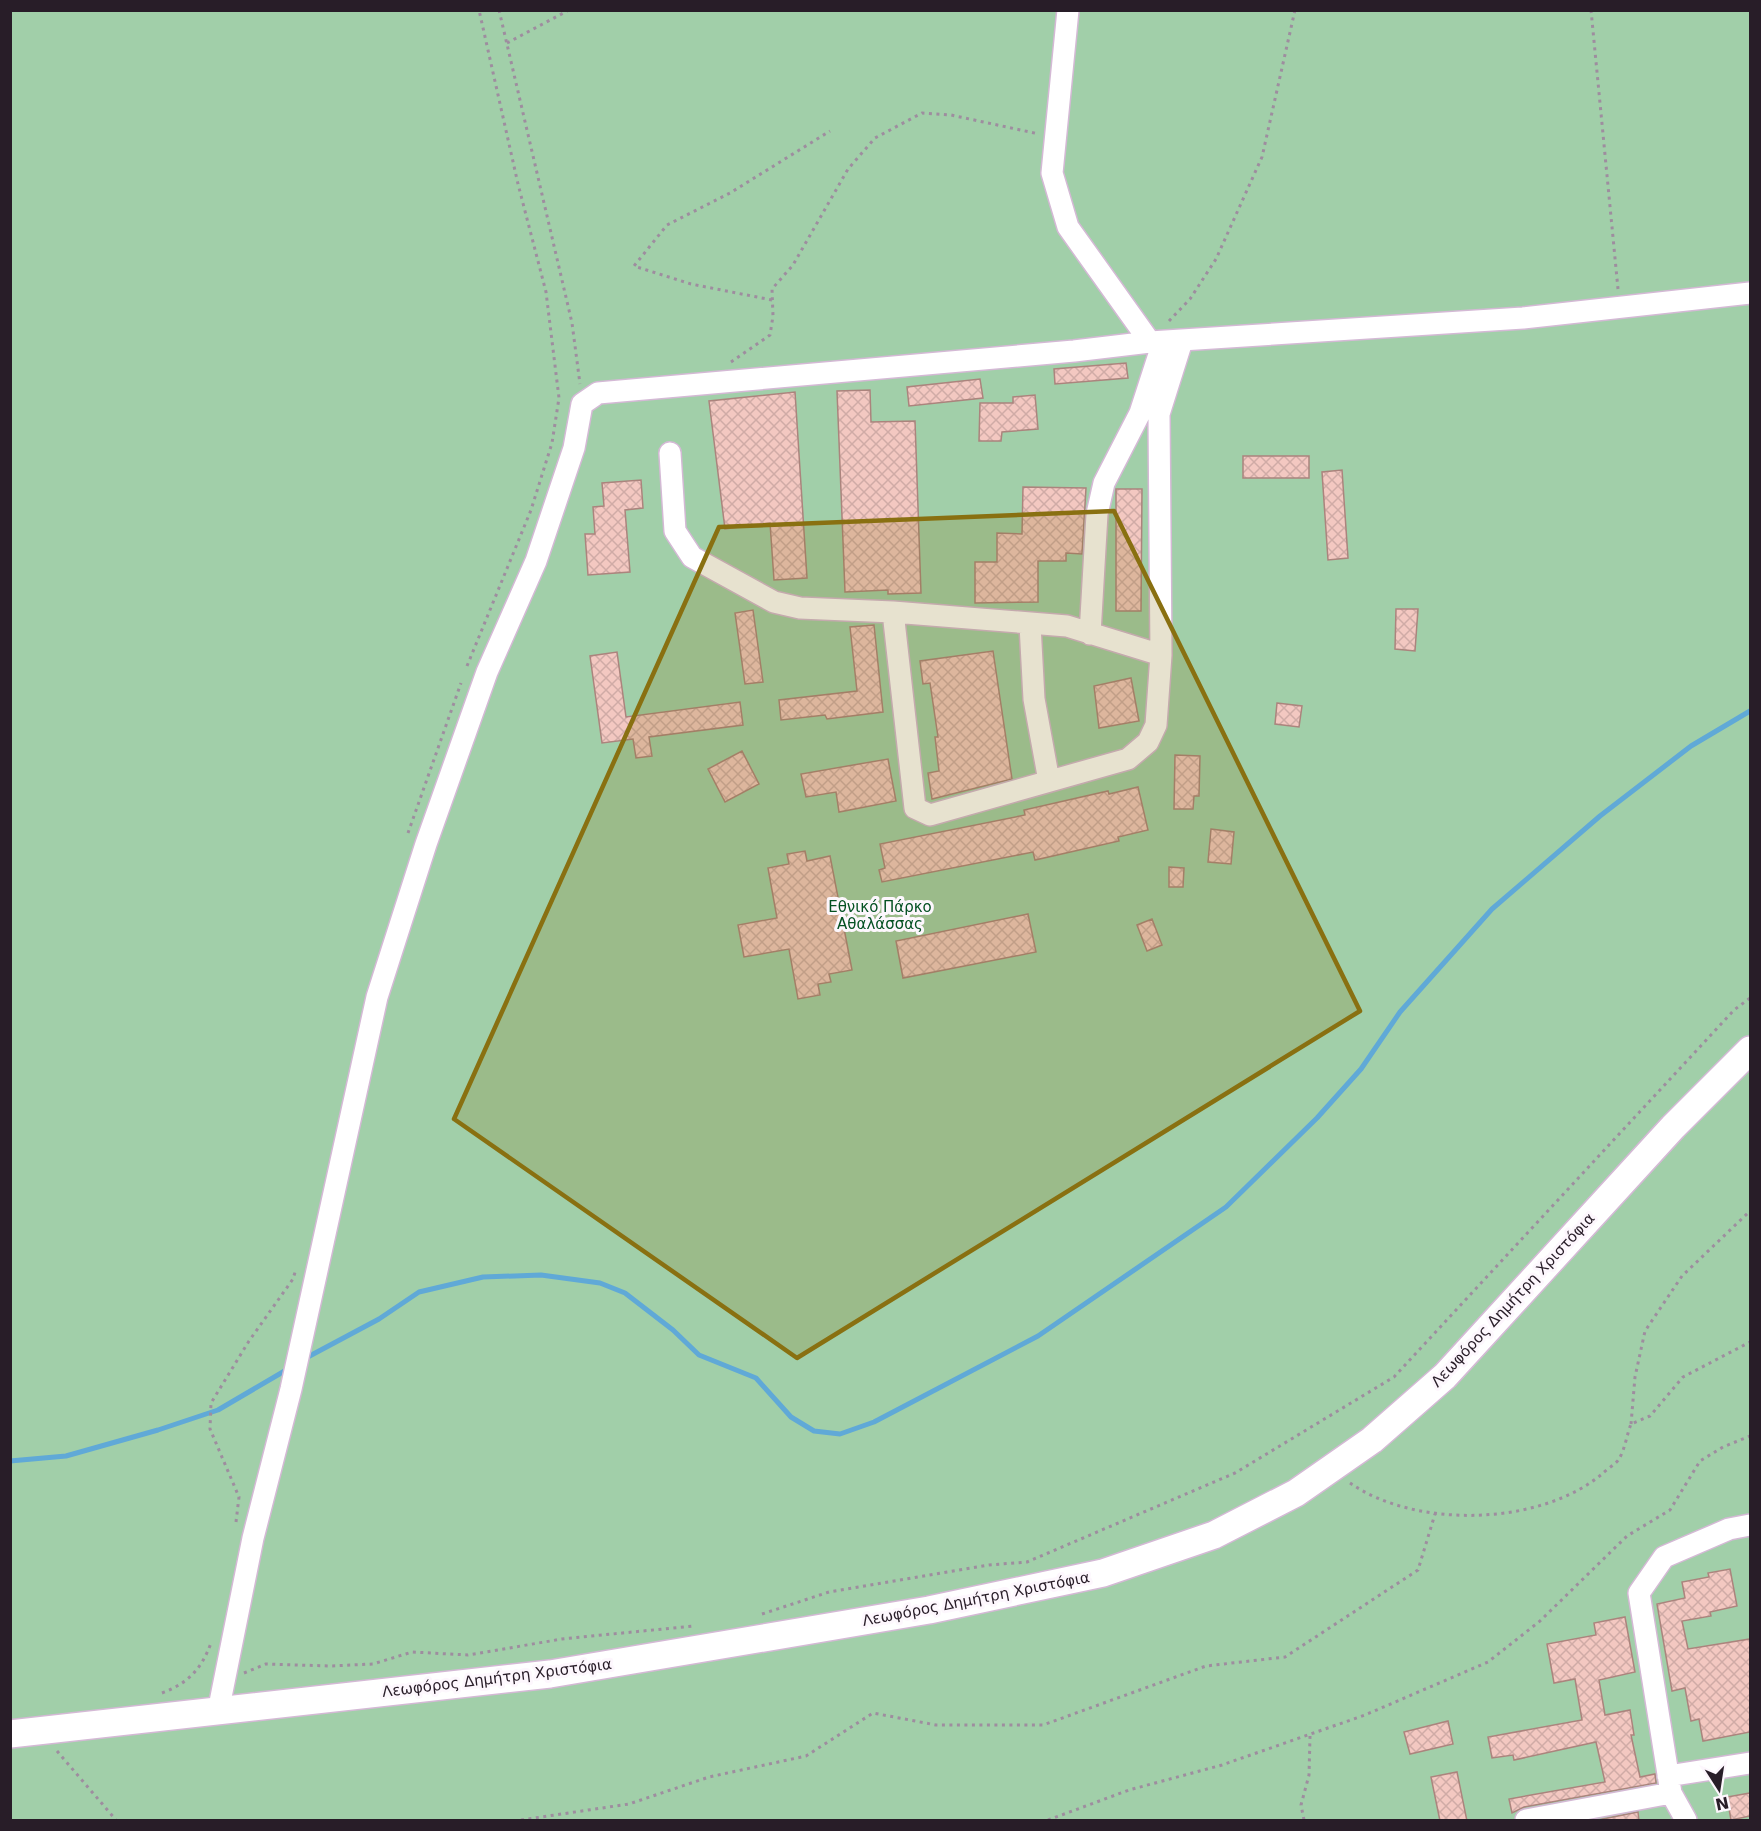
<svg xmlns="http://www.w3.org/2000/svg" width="1761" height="1831" font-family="'DejaVu Sans',sans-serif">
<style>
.park{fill:#a1cfa9}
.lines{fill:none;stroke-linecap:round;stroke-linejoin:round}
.stream{stroke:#60a9d7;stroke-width:5}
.building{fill:url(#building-cross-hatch);stroke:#ab847d;stroke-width:1.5}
.minor-casing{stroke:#d4b9d5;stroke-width:24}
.major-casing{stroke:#d4b9d5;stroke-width:30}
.path{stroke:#9e8d9f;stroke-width:3;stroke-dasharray:3 4.5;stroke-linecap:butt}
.minor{stroke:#fff;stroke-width:21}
.major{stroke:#fff;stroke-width:27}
.marked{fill:#897011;fill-opacity:0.2;stroke:#897011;stroke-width:4.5;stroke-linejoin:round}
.labels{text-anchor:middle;stroke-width:6;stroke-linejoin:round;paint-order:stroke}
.park-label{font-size:15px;fill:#045122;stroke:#fdf7fd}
.street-label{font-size:15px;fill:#281d28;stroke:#fdf7fd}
</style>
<defs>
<pattern id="building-cross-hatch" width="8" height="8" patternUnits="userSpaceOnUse" patternTransform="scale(1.5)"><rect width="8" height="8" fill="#f3c8c1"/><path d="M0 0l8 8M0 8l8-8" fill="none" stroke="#d0aba6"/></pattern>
</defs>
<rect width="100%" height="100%" fill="#fae4fb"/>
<path class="park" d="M 11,11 L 1750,11 L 1750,1820 L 11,1820 Z"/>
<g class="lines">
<path class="stream" d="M 304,1359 L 379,1319 L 419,1292 L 483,1277 L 541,1275 L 600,1283 L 625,1293 L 673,1330 L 699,1355 L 756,1378 L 791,1417 L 814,1431 L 840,1434 L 874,1422 L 1038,1336 L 1226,1207 L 1317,1118 L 1361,1069 L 1400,1012 L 1492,909 L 1600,816 L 1691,746 L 1750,711
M 10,1461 L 66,1456 L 158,1430 L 218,1410 L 288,1369"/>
</g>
<path class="building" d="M 1126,363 L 1128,378 L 1055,384 L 1054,369 Z
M 980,379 L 983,398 L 909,406 L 907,387 Z
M 870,390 L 871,422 L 915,421 L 921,593 L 888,594 L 888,590 L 845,592 L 837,391 Z
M 795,392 L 807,578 L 774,580 L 770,523 L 725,529 L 709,401 Z
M 1035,395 L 1038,429 L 1002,432 L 1001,441 L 979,441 L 980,403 L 1013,403 L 1013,397 Z
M 1243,456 L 1309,456 L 1309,478 L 1243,478 Z
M 1342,470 L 1348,558 L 1328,560 L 1322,472 Z
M 641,480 L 643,508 L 625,510 L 630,572 L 588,575 L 585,534 L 595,534 L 593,507 L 604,506 L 602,483 Z
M 1023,487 L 1086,488 L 1082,554 L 1066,553 L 1066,561 L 1038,561 L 1038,602 L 975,603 L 975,562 L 997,562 L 997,533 L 1022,534 Z
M 1116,489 L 1142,489 L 1141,611 L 1116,611 Z
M 1396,609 L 1418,609 L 1415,651 L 1395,649 Z
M 753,610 L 763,682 L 745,684 L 735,613 Z
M 874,625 L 883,712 L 827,719 L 825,715 L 781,720 L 779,700 L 857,691 L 850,627 Z
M 993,651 L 1012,779 L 932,799 L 928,773 L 939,771 L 935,737 L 938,737 L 930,683 L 923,684 L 920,661 Z
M 617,652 L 626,717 L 740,702 L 743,725 L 649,737 L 652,756 L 636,758 L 633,739 L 602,743 L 590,656 Z
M 1131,678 L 1139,721 L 1099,728 L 1094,686 Z
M 1277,703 L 1302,706 L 1299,727 L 1275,724 Z
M 742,751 L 759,784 L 725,802 L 708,769 Z
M 1175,755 L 1200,756 L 1199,796 L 1194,796 L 1193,809 L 1174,809 Z
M 888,759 L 896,801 L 839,812 L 836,792 L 806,797 L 801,774 Z
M 1138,787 L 1148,830 L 1118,837 L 1119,841 L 1035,860 L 1033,852 L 882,882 L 879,870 L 885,868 L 880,844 L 1025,815 L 1024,810 L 1108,791 L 1109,794 Z
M 1211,829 L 1234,832 L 1231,864 L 1208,862 Z
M 805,851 L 807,861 L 830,856 L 852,970 L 829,974 L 831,982 L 818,984 L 820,995 L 798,999 L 789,949 L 744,957 L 738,925 L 777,918 L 768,868 L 789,864 L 787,854 Z
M 1169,867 L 1184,868 L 1183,887 L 1169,887 Z
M 1028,914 L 1036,952 L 903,978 L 896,941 Z
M 1152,919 L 1162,945 L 1147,951 L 1137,925 Z
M 1730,1569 L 1737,1606 L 1710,1612 L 1711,1616 L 1682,1621 L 1688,1649 L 1750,1639 L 1750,1732 L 1703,1741 L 1699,1719 L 1691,1721 L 1685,1688 L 1672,1691 L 1657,1604 L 1685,1598 L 1682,1582 L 1709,1577 L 1708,1573 Z
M 1625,1617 L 1635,1672 L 1599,1680 L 1605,1715 L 1630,1710 L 1634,1735 L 1631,1735 L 1640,1777 L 1655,1774 L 1656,1783 L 1524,1807 L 1512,1813 L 1509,1799 L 1605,1782 L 1596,1742 L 1514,1760 L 1513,1755 L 1492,1758 L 1488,1737 L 1582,1720 L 1575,1679 L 1554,1683 L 1547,1644 L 1596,1635 L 1594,1623 Z
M 1448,1721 L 1453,1744 L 1410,1754 L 1404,1732 Z
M 1457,1772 L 1467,1821 L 1440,1821 L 1431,1777 Z
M 1750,1793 L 1750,1816 L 1731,1820 L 1727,1797 Z
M 1638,1812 L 1639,1821 L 1593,1821 Z"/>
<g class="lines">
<defs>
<path id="minor" d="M 1068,10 L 1052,173 L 1068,227 L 1150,342
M 670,453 L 675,531 L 692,557 L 774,602 L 800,608 L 893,612 L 1067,626 L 1161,655
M 893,612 L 915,808 L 930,815 L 1128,759 L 1148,742 L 1156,725 L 1161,655 L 1159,414 L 1182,341
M 1030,625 L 1034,699 L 1049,781
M 1090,634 L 1097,514 L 1104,483 L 1140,413 L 1163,342
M 218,1712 L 253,1538 L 291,1389 L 377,997 L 426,844 L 487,672 L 536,561 L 574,448 L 582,404 L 598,393 L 1074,351 L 1150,342 L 1523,318 L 1750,293
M 1668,1776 L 1750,1763
M 1526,1820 L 1671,1793
M 1686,1820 L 1671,1793 L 1639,1593 L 1664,1557 L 1729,1529 L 1750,1525"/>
<path id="major" d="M 10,1734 L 550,1674 L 929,1610 L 1103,1573 L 1214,1535 L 1296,1493 L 1372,1440 L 1445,1376 L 1673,1127 L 1750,1050"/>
</defs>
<use href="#minor" class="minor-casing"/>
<use href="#major" class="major-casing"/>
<path class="path" d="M 499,10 L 572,323 L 580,384
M 1591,10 L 1618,289
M 507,43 L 569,10
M 772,300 L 691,284 L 634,266 L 667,225 L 730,193 L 830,131
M 1169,321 L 1190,299 L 1216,259 L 1262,157 L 1295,10
M 731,362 L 770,335 L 773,316 L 772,289 L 793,265 L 848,169 L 875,138 L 922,113 L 951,115 L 1039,134
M 467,666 L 531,510 L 552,443 L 559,398 L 546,292 L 518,184 L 479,10
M 408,833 L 461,683
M 1631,1424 L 1635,1377 L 1645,1331 L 1682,1276 L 1750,1211
M 1350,1483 C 1416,1529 1540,1526 1602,1474 C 1607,1469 1616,1464 1619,1459 C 1625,1449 1627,1434 1631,1424 L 1650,1416 L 1683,1377 L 1750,1342
M 236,1522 L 239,1497 L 210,1429 L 211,1403 L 249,1341 L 293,1279 L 296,1269
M 762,1614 L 829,1592 L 989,1565 L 1027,1562 L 1235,1473 L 1394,1377 L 1734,1010 L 1750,998
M 244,1673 L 266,1664 L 330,1666 L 373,1664 L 412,1652 L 468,1655 L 562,1639 L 693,1626
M 162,1693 C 188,1683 201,1670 211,1643
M 57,1751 L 116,1820
M 521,1820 L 629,1804 L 709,1777 L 806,1756 L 873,1713 L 936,1725 L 1043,1725 L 1206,1666 L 1285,1657 L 1418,1570 L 1435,1514
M 1048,1820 L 1129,1790 L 1222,1765 L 1365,1715 L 1488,1662 L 1540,1621 L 1627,1536 L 1670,1510 L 1700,1461 L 1723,1447 L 1750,1436
M 1304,1820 L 1301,1805 L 1309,1775 L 1310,1736"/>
<use href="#minor" class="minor"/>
<use href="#major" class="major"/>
</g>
<path class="marked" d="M 1114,511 L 1360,1011 L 797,1358 L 454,1119 L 719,527 Z"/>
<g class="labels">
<g class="park-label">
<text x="880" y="912">Εθνικό Πάρκο<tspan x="880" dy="17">Αθαλάσσας</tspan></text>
</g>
<g class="street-label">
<text transform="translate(1513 1300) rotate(-47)" y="5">Λεωφόρος Δημήτρη Χριστόφια</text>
<text transform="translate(976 1599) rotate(-11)" y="5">Λεωφόρος Δημήτρη Χριστόφια</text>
<text transform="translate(497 1678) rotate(-7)" y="5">Λεωφόρος Δημήτρη Χριστόφια</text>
</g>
</g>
<rect width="1761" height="1831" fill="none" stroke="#281d28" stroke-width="24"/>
<g transform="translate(1719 1789) rotate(168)" stroke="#fdf7fd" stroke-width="4.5" paint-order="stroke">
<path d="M0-4.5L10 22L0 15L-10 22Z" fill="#281d28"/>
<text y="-9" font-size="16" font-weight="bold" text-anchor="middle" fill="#281d28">N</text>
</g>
</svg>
